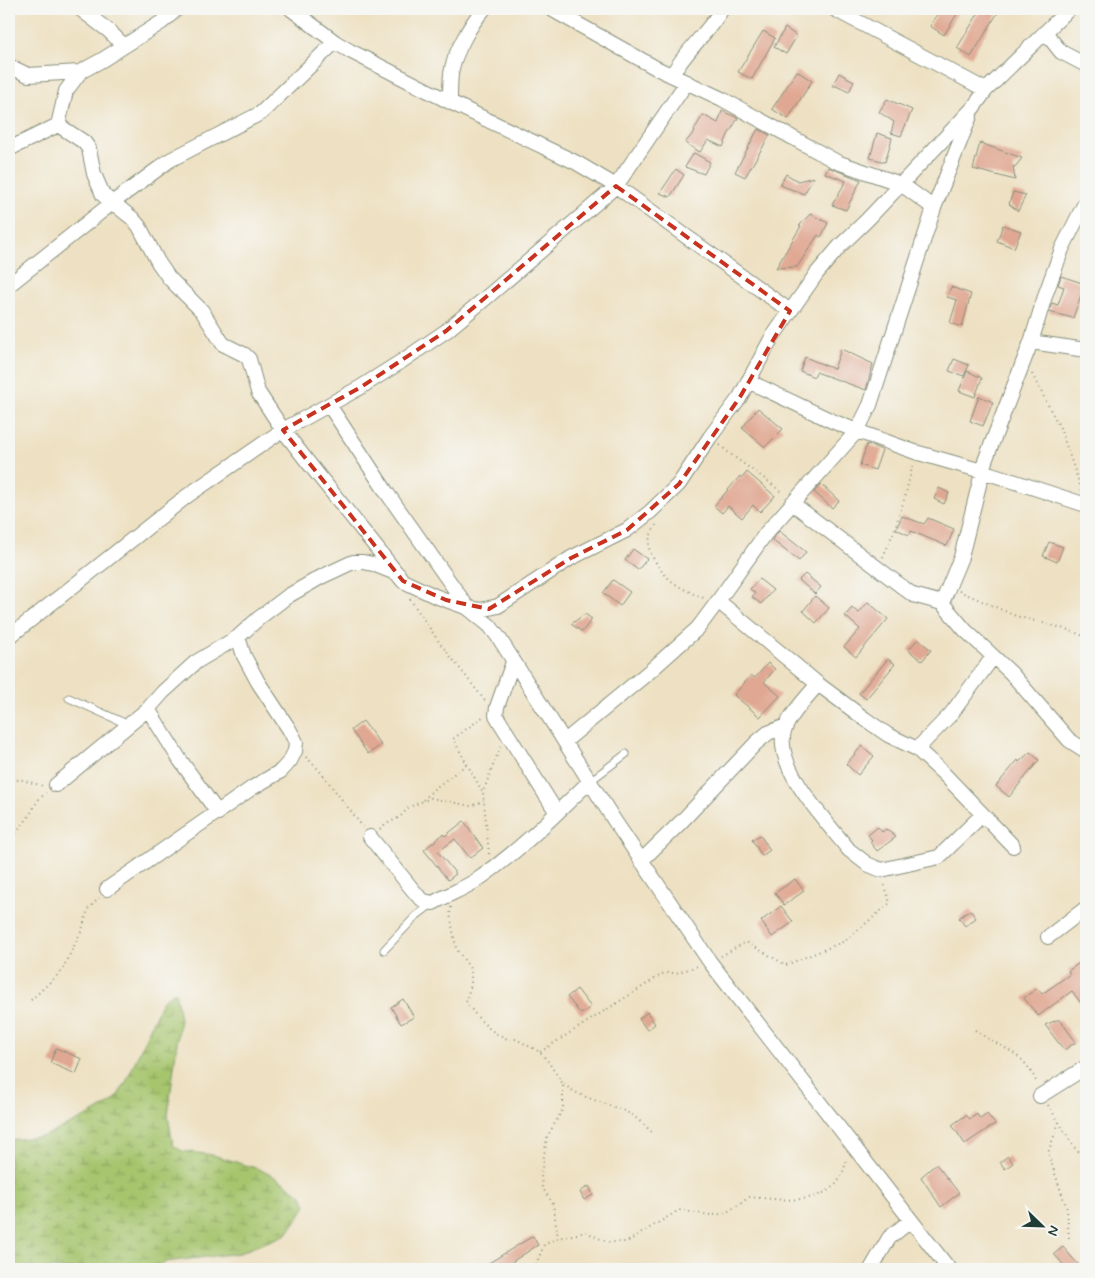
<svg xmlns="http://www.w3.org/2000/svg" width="1095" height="1278" font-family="Mynerve,sans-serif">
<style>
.wetland{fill:url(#wetland-marsh);stroke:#628150}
.building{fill:#e0a792}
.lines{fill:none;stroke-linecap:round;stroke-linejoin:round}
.lane-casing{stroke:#868f7c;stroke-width:9}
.street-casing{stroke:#868f7c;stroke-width:16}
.path{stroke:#868f7c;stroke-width:2;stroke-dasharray:1 4;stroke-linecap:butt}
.lane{stroke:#fff;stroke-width:7}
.street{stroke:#fff;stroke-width:14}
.marked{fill:none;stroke:#c8321e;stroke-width:4;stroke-dasharray:10 6;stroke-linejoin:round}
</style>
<defs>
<pattern id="wetland-marsh" width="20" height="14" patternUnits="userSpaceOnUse" patternTransform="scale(1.25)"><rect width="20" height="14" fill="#a6c56d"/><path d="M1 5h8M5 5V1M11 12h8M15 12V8" fill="none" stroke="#87a15a"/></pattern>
</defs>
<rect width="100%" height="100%" fill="#f6f6f2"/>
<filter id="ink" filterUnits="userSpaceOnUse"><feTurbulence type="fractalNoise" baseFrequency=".02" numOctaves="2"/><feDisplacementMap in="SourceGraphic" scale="10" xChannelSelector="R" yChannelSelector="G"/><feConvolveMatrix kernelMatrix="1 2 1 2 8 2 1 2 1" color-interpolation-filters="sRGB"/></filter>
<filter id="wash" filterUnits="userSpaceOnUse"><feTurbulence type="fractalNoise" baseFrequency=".0096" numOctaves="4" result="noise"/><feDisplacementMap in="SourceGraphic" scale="20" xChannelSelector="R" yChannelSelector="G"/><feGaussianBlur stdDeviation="1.12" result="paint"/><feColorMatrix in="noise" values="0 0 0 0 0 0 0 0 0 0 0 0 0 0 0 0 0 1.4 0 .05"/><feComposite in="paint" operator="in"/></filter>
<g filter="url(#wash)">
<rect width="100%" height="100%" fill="#eee1c3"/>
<path class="wetland" d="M 175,991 L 180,1019 L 168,1115 L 173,1145 L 182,1151 L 213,1155 L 259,1169 L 277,1178 L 302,1195 L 306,1206 L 287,1234 L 239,1253 L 165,1262 L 156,1269 L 9,1269 L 9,1140 L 45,1136 L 90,1115 L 115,1100 L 126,1082 L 162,1001 Z"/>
<g id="blocks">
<path class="building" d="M 940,9 L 960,9 L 944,35 L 930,26 Z
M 981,9 L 1000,9 L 971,57 L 957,48 Z
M 785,28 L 797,36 L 786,54 L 774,47 Z
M 763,31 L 775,38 L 752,79 L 738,72 Z
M 797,71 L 812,81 L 788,119 L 772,109 Z
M 839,73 L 854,81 L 849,92 L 836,86 L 832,86 Z
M 887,99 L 912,110 L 901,136 L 891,133 L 894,122 L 879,112 Z
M 722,111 L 738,118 L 728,135 L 723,147 L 708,140 L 700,152 L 685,143 L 695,131 L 694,130 L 703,115 L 718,123 Z
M 758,129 L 770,135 L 745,177 L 735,172 Z
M 877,133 L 892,138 L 885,162 L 870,158 Z
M 980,143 L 1022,158 L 1015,167 L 1013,166 L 1015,180 L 973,169 Z
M 694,153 L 710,162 L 704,174 L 685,167 Z
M 828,167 L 861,180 L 846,210 L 832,205 L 846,181 L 825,173 Z
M 676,169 L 684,175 L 670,197 L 660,193 Z
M 786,174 L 798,181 L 814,177 L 804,194 L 780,185 Z
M 1013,192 L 1026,195 L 1018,211 L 1009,204 Z
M 810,214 L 828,223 L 821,237 L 818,235 L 797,267 L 776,268 L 801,226 L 799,226 Z
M 1003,225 L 1021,231 L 1014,248 L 997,241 Z
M 1061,276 L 1085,284 L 1073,318 L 1049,312 L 1052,303 L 1058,305 L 1064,287 L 1058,285 Z
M 951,287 L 971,294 L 962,327 L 950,323 L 957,300 L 947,297 Z
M 841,349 L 873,364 L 866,390 L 816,372 L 814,377 L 800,371 L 805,357 L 834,369 Z
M 954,359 L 969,365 L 964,376 L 949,371 Z
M 967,371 L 982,378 L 975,397 L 959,391 Z
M 979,396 L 993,402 L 983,426 L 970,421 Z
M 758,408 L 783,429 L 765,447 L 742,428 Z
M 867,444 L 882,450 L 875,470 L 860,465 Z
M 747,472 L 775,496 L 760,512 L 753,505 L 742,518 L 728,506 L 722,513 L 714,506 L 740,476 L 742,478 Z
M 821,484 L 839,501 L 832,508 L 814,492 Z
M 939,488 L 949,493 L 944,504 L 934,499 Z
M 902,516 L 924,524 L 928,518 L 954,529 L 947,546 L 911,531 L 909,535 L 896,529 Z
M 779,531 L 806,552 L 799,561 L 772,540 Z
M 1049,542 L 1063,547 L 1057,562 L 1043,556 Z
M 633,549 L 647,559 L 638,570 L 625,560 Z
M 805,574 L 821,587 L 815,594 L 799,580 Z
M 759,579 L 773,590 L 761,604 L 752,597 L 755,593 L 750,589 Z
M 613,580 L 630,592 L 620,606 L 603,593 Z
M 815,596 L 829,608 L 816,623 L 803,611 Z
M 868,602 L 888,619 L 856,657 L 844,647 L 860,629 L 845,616 L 852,608 L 859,613 Z
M 585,614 L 592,619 L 582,632 L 571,624 Z
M 918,639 L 931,650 L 922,661 L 908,650 Z
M 888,659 L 895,664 L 866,699 L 859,693 Z
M 768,663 L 775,669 L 764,682 L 780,696 L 760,717 L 734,695 L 751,675 L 755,678 Z
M 363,721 L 381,745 L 368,754 L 351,730 Z
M 862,746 L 874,756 L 858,775 L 846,764 Z
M 1030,752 L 1039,760 L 1009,797 L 996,786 L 1018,760 L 1019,762 Z
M 464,821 L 483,848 L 470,858 L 455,839 L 438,852 L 456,874 L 448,880 L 424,850 L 443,834 L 445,836 Z
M 878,827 L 882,832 L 886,829 L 896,837 L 877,851 L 870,842 L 872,840 L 868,835 Z
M 760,835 L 770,850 L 762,856 L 752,840 Z
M 795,879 L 804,891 L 784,905 L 775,893 Z
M 781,906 L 793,922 L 772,937 L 761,921 Z
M 970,910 L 976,918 L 965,926 L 959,918 Z
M 1082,961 L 1086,967 L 1086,1010 L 1072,991 L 1038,1016 L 1024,998 L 1037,988 L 1042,994 L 1070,974 L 1068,971 Z
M 577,989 L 591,1007 L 581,1014 L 567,997 Z
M 403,999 L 414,1017 L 401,1024 L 391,1007 Z
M 647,1012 L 655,1024 L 647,1030 L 639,1019 Z
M 1057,1020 L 1060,1020 L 1076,1042 L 1064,1050 L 1045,1025 Z
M 56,1048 L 82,1059 L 76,1074 L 50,1063 Z
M 977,1114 L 980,1119 L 987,1114 L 995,1124 L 965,1144 L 952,1125 L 966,1115 L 970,1119 Z
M 1008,1156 L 1013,1163 L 1005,1169 L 1000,1162 Z
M 936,1164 L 959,1193 L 941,1207 L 921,1177 Z
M 589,1186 L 593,1195 L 584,1200 L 580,1192 Z
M 533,1236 L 538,1245 L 501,1269 L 479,1269 Z
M 1063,1247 L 1082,1269 L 1067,1269 L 1054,1254 Z"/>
</g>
</g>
<g filter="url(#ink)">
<use href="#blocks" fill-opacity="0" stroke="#868f7c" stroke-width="1"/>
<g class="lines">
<defs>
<path id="lane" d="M 69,698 L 129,725
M 590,781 L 626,754
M 384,950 L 416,916 L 432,904"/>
<path id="street" d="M 80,9 L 109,31 L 124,46
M 291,9 L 335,42 L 350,51 L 450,102 L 577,163 L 616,186 L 790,311
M 551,9 L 656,68 L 722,99 L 837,162 L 901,184 L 934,208
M 834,9 L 986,90
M 1045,32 L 1061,52 L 1086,65
M 9,66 L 28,75 L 80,72 L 102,60 L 162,22 L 177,9
M 672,75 C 686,50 708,33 722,9
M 450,102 C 450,93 450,83 451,74 C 453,55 471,23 484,9
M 58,125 L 84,142 L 89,149 L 94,174 L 103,195 L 132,218 L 139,226 L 158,262 L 169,278 L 202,311 L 223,344 L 245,355 L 249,359 L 258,392 L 283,430 L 307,461 L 403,581 L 435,596 L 468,608 L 481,610 L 498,606 L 571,558 L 627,530 L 650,512 L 679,484 L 710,437 L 740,397 L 771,339 L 817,273 L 840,246 L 867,220 L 973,108 L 986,90 L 1069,9
M 58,125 L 66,91 L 80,72
M 9,149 L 58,125
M 9,285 L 112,203 L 170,160 L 261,113 L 335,42
M 1031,342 L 1086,350
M 748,381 L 832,421 L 857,431 L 915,452 L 982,471 L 1086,505
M 329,405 L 387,493 L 468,608 L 490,626 L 499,638 L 616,823 L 710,962 L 949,1269
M 792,503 L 913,595 L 942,603 L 965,630 L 1011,673 L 1069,740 L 1086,751
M 718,601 L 818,684 L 865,719 L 888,735 L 917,749 L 943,773 L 1013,846
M 942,603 L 961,557 L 985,461 L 1031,342 L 1046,293 L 1062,249 L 1086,201
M 9,637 L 187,496 L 283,430 L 361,387 L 402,361 L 446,331 L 487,297 L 616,186 L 687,82
M 513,662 L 497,707 L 496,715 L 500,722 L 557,813
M 818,684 C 807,697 793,711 786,726 C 768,762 828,823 849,850 L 867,864 L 881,870 L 939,857 L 982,815
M 148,709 L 180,760 L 218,813
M 565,741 L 650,671 L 698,628 L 718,601 L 766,533 L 857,431 L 870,405 L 934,208 L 970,116
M 917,749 L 951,714 L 993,657
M 56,785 L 148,709 L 163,692 L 196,662 L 238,637 L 259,618 L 288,596 L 321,577 L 353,562 L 363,562 L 373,564 L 398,574
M 370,837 L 417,895 L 424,901 L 433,903 C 447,895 463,889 477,880 C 518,852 554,816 590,781
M 641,861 L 681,822 L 756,743 L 768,733 L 786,726
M 107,889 L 252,788 L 281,771 L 290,761 L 295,751 L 296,742 L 289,729 L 258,682 L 244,656 L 238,637
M 1048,937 L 1086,908
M 1040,1096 L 1086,1067
M 871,1269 L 889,1238 L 910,1221"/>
</defs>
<use href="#lane" class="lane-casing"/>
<use href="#street" class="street-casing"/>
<path class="path" d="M 1032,374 L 1060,428 L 1082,491
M 720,445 C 739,463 763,475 783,494
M 656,525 C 653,530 649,537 649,543 C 648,550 652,556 655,561 C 667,582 683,590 704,598
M 883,557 L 894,531 L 905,497 L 913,464
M 959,591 L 1016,616 L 1069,630 L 1086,637
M 410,599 L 439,642 L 486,702
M 306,757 L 319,770 L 363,827
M 9,786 L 19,779 L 43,786
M 482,791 L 453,739 L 484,716
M 423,800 L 434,789 L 467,764
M 380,829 L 388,823 L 400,817 L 409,807 L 431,798 L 471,806 L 484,801
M 9,840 L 28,818 L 38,800 L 46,793
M 489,854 L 483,792 L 501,745
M 451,907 L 450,914 L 456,948 L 471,970 L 471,984 L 466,1001 C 472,1012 483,1024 494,1032 C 498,1035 504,1036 508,1040 L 516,1039 L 540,1052 L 547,1060 L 563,1084 L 563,1109 L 547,1137 L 541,1175 L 542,1187 L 553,1204 L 558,1238
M 721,956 L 746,942 L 786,965 L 845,941 L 890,903 L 884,883
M 31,1000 L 61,972 L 82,930 L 88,909 L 99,898
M 975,1030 C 1001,1049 1025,1051 1037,1084
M 540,1052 L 664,973 L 676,973 L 698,966
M 564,1084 C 579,1099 614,1104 632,1115 C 639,1120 646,1127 653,1133
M 1048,1105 L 1075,1148 L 1086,1158
M 1059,1122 L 1048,1153 L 1067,1209 L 1069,1240
M 534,1269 L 544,1245 L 558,1238 L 586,1232 L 607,1242 L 627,1242 L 679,1210 C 716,1216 718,1221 749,1197 C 778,1199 813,1206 836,1184 C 842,1177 845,1167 847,1158"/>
<use href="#lane" class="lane"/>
<use href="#street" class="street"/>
</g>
</g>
<path class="marked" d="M 616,186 L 790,311 L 740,397 L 679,484 L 627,530 L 571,558 L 489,609 L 446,600 L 403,581 L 283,430 L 361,387 L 446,331 Z"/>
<rect width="1095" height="1278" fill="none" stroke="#f6f6f2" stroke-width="30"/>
<g transform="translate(1042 1226) rotate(113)" stroke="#f6f6f2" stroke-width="4" paint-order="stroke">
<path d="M0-4L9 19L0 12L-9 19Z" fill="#1f3d34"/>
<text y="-8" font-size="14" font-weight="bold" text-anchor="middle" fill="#1f3d34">N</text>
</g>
</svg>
